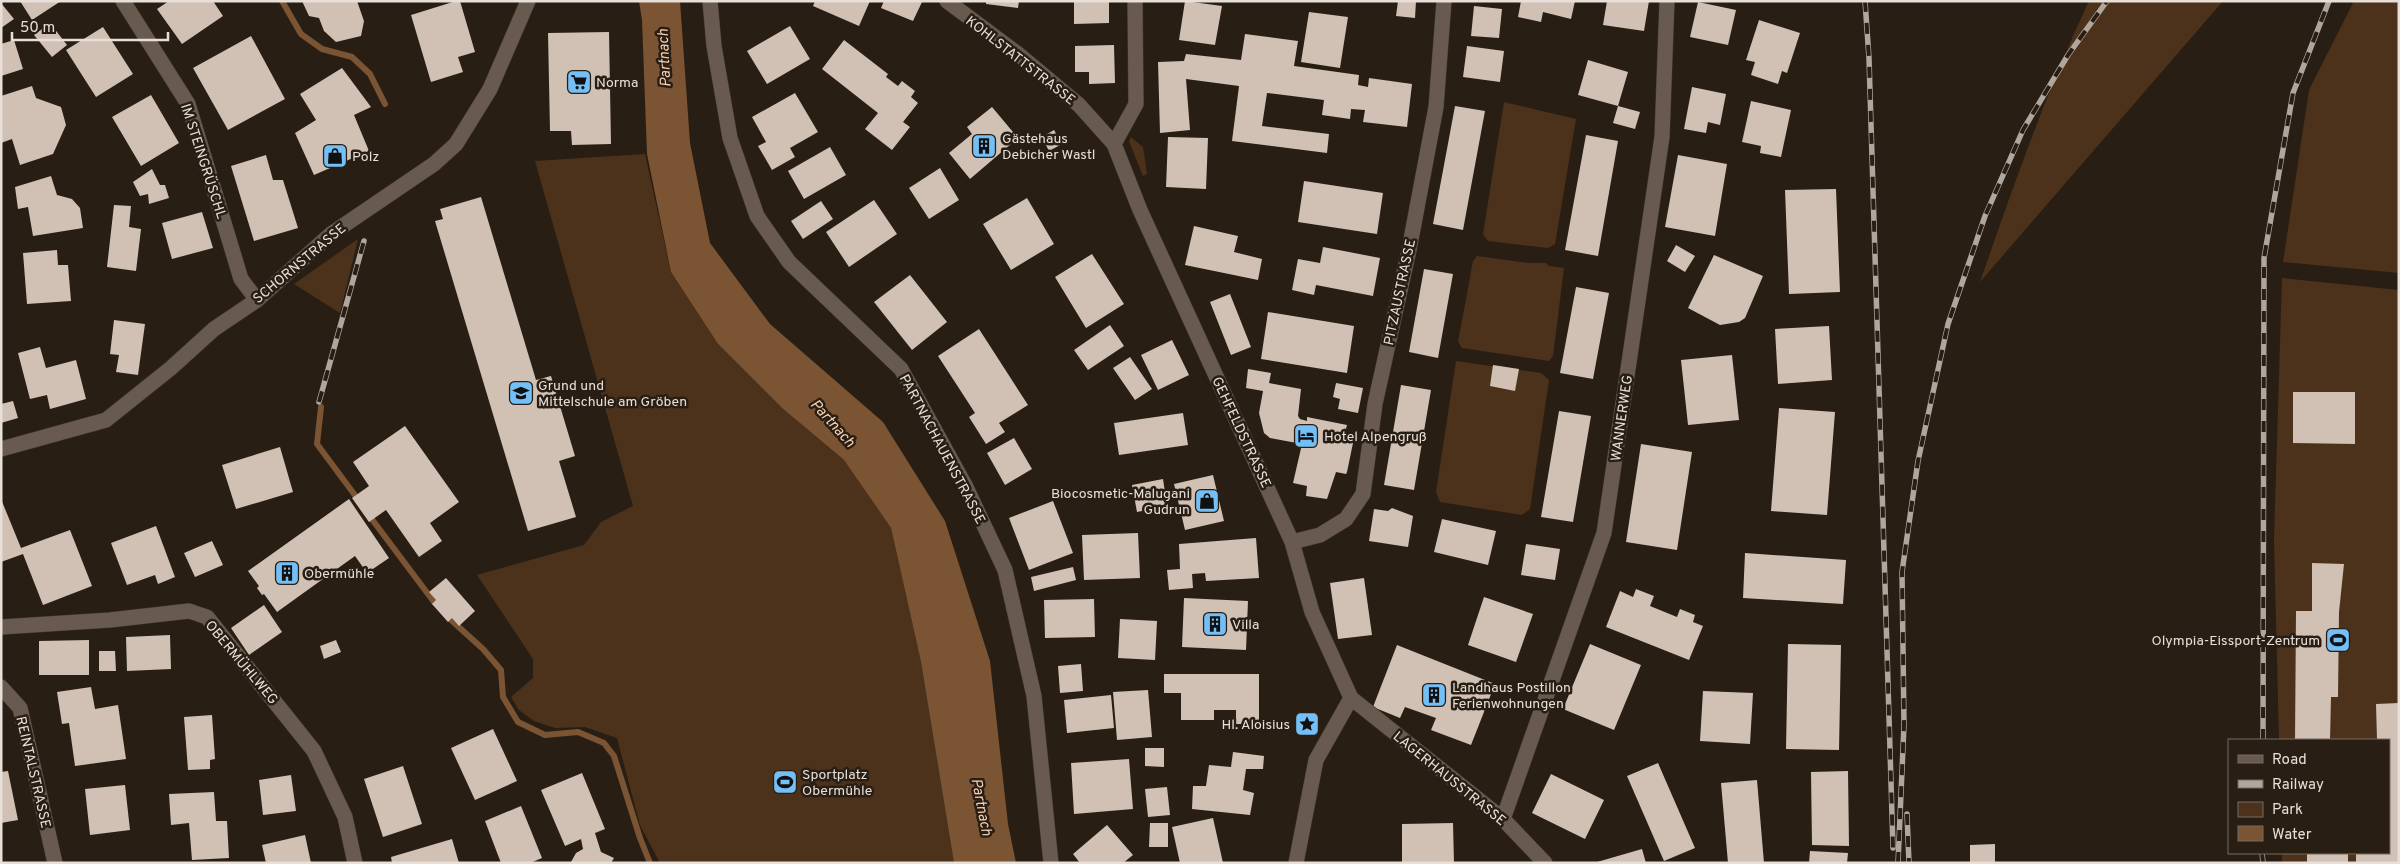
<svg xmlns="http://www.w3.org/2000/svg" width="2400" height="864" font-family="Overpass,sans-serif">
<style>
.green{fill:#4c321b}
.water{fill:#7a5433}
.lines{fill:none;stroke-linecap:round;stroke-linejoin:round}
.stream{stroke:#7a5433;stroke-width:6}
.building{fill:#d0c1b4}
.minor-casing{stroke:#403731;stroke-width:16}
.minor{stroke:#685a4f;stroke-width:15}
.rail-casing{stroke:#afa69e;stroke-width:5.5}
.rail{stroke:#291e14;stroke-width:4;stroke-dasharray:11;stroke-linecap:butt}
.labels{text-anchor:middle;stroke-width:5;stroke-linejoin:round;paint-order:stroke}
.street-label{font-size:14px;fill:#e7dfd8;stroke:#291e14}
.poi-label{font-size:14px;fill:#e7dfd8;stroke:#291e14;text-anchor:start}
.water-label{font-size:15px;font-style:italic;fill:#f7d0b1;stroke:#291e14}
</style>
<rect width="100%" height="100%" fill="#291e14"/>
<path class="green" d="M 2089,1 L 2223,1 L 1980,282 C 2013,187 2046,92 2089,1 Z
M 2354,1 L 2399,1 L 2399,273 L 2283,262 L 2309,90 Z
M 1504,102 L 1576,119 L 1555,244 L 1548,248 L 1488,241 L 1483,234 Z
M 1131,137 L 1143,147 L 1147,174 L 1143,176 L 1129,141 Z
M 645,154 L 671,272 L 718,344 L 782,408 L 844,460 L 891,528 L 921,662 L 954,863 L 660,863 L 640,825 L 617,738 L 585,727 L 555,728 L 534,721 L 519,710 L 511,697 L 533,678 L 533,659 L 477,575 L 584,545 L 601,522 L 633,506 L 535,161 Z
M 358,239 L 340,313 L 294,284 Z
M 1477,256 L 1528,263 L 1546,263 L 1549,266 L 1564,268 L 1553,356 L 1549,361 L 1462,348 L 1458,342 L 1473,261 Z
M 2282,278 L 2399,290 L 2399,863 L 2282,863 L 2282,853 L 2389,853 L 2389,740 L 2279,740 L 2274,540 Z
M 1456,361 L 1541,373 L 1549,380 L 1530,509 L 1522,515 L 1440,502 L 1436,492 Z"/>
<path class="water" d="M 639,1 L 680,1 L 690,143 L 710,243 L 770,324 L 883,422 L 945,521 L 990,661 L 1008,824 L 1016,863 L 954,863 L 921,662 L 891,528 L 844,460 L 782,408 L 718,344 L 671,272 L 647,154 L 642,20 Z"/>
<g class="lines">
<path class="stream" d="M 282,1 L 301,34 L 322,49 L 352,57 L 370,74 L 385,104
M 321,407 L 317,444 L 360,502
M 368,514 L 434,602
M 451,620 L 483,649 L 501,670 L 503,697 L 518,722 L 545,735 L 578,732 L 604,743 L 614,756 L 640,838 L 650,863"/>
</g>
<path class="building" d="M 20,1 L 61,1 L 32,20 Z
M 169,1 L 213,1 L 223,16 L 182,44 L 157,9 Z
M 302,1 L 357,1 L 364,21 L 361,36 L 336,42 L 324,31 L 319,18 L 309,16 Z
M 456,1 L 460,1 L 475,52 L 458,57 L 463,72 L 431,82 L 411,15 Z
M 815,1 L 870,1 L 859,26 L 813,6 Z
M 884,1 L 920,1 L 922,2 L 913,21 L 881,8 Z
M 986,1 L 1019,1 L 1018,8 L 986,4 Z
M 1074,1 L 1109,1 L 1109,23 L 1074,24 Z
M 1185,1 L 1222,6 L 1215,45 L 1179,40 Z
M 1398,1 L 1416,1 L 1415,18 L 1396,16 Z
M 1521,1 L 1575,1 L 1571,19 L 1543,12 L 1541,22 L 1518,17 Z
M 1607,1 L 1649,1 L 1644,31 L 1603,25 Z
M 1698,2 L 1736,10 L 1728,45 L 1690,37 Z
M 1,3 L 14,19 L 1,28 Z
M 1474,6 L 1502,9 L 1499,38 L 1471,36 Z
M 1309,12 L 1348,17 L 1340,68 L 1301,62 Z
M 1759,20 L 1800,33 L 1787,73 L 1782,71 L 1778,84 L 1751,75 L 1755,62 L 1746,60 Z
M 50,23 L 67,45 L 52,57 L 34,35 Z
M 790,26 L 810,59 L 767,84 L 747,51 Z
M 103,27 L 133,74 L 96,97 L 66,50 Z
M 609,32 L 611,144 L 572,145 L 571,131 L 550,131 L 548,33 Z
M 1245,34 L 1298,41 L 1294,66 L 1359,75 L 1358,85 L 1368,87 L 1369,78 L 1412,84 L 1407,127 L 1363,122 L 1365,110 L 1351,109 L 1350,119 L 1322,115 L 1324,100 L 1267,93 L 1262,126 L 1329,134 L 1327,153 L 1232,141 L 1239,86 L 1186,79 L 1190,130 L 1160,133 L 1158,62 L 1184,61 L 1186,54 L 1241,60 Z
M 251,36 L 285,99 L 228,130 L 193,68 Z
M 14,40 L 23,69 L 1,76 L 1,44 Z
M 844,40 L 888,74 L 886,77 L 898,86 L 902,81 L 915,91 L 911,97 L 918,103 L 903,122 L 910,127 L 892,150 L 865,129 L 878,113 L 822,69 Z
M 1114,45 L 1115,83 L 1089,84 L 1089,72 L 1075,72 L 1075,46 Z
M 1467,46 L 1504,51 L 1500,82 L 1463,77 Z
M 1588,60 L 1628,72 L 1618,106 L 1578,95 Z
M 342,68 L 371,107 L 354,115 L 369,151 L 314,175 L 295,133 L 316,120 L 300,94 Z
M 32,86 L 36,98 L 61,107 L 66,125 L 53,154 L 20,165 L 12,139 L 1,143 L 1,96 Z
M 1692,87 L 1726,94 L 1720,125 L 1708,122 L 1706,133 L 1684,129 Z
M 795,93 L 818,132 L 790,148 L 795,157 L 772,170 L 758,146 L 766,142 L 752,117 Z
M 151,95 L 179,143 L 141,166 L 112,117 Z
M 1751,101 L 1791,110 L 1781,157 L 1760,153 L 1761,146 L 1742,142 Z
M 1455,106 L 1485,111 L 1463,230 L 1433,224 Z
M 1618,106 L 1640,112 L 1635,129 L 1613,123 Z
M 992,107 L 1018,138 L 970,179 L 949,153 L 972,134 L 967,127 Z
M 1054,130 L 1062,144 L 1049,151 L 1042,137 Z
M 1586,135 L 1618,141 L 1598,256 L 1565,250 Z
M 1168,137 L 1208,138 L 1206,189 L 1166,187 Z
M 830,147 L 846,175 L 804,199 L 788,171 Z
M 266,155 L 273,180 L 283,180 L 298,228 L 254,241 L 231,166 Z
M 1678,155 L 1727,164 L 1715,236 L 1665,227 Z
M 940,168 L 959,200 L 929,219 L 909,188 Z
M 152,169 L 160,185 L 165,185 L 169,198 L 149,204 L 148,194 L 140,196 L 133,182 Z
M 51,176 L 57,195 L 72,199 L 80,208 L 83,228 L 33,236 L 28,207 L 18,209 L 15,187 Z
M 1304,181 L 1383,193 L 1377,234 L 1298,222 Z
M 1836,189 L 1840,292 L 1789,294 L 1785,190 Z
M 481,197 L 536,380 L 551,376 L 575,456 L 559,461 L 576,517 L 528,531 L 435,221 L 443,219 L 440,209 Z
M 1027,198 L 1054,244 L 1011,270 L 983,224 Z
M 874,200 L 897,234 L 849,267 L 826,232 Z
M 821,201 L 833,219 L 803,239 L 791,221 Z
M 114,205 L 131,206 L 129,227 L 141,229 L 136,271 L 107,267 Z
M 202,212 L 213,248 L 172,259 L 162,223 Z
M 1194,226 L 1238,236 L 1234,252 L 1262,259 L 1258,280 L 1185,265 Z
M 1676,245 L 1695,256 L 1685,272 L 1667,261 Z
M 1323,247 L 1380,258 L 1373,296 L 1316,285 L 1314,295 L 1292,290 L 1298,259 L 1320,263 Z
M 57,250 L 58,265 L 68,265 L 71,301 L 27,304 L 23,253 Z
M 1092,254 L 1124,304 L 1086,328 L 1055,277 Z
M 1714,255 L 1763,276 L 1745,318 L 1739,322 L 1720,325 L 1688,308 Z
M 1424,269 L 1453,274 L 1438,358 L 1409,352 Z
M 910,275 L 947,322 L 912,350 L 874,302 Z
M 1576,287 L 1609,293 L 1593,379 L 1560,373 Z
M 1230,294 L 1251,347 L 1231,355 L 1210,302 Z
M 1268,312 L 1354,326 L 1347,373 L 1261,359 Z
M 114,320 L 145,324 L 138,375 L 116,372 L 119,355 L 110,354 Z
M 1110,325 L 1124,346 L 1088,370 L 1074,350 Z
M 1829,326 L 1832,380 L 1778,384 L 1775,329 Z
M 979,329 L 1028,405 L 999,423 L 1005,432 L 986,444 L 969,417 L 975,413 L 938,356 Z
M 1172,340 L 1189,375 L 1158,390 L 1141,355 Z
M 40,347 L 46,368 L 76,360 L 86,399 L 50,409 L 47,395 L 30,399 L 18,353 Z
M 1732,355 L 1739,420 L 1688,425 L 1681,360 Z
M 1130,357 L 1152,389 L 1135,400 L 1113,368 Z
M 1493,365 L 1519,369 L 1515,391 L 1490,386 Z
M 1248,369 L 1271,373 L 1269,383 L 1301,389 L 1298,416 L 1300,419 L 1307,421 L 1307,417 L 1347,425 L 1343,440 L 1353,443 L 1347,472 L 1346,474 L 1336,472 L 1327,499 L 1306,496 L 1307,486 L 1293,483 L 1302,444 L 1270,438 L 1264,433 L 1259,413 L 1263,391 L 1246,388 Z
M 1336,383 L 1363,388 L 1358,413 L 1338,409 L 1340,399 L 1333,397 Z
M 1401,385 L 1431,390 L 1414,490 L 1384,485 Z
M 2293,392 L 2355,392 L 2355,444 L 2293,443 Z
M 13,401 L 18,418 L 1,423 L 1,404 Z
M 1779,408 L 1835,412 L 1827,515 L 1771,511 Z
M 1559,411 L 1591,416 L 1573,522 L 1541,517 Z
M 1183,413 L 1188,445 L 1119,455 L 1114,423 Z
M 405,426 L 459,502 L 430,523 L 442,541 L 419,557 L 386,510 L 369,522 L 352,498 L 369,486 L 353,462 Z
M 1014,438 L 1032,469 L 1005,485 L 987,453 Z
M 1641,444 L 1692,452 L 1677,550 L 1626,542 Z
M 280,447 L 293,492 L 236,509 L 222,465 Z
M 1213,475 L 1224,521 L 1185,530 L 1174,484 Z
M 1163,479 L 1167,506 L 1137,512 L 1132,485 Z
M 1,499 L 21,548 L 70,530 L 92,586 L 43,605 L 23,554 L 1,562 Z
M 349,499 L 389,558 L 367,573 L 355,556 L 277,612 L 264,594 L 262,595 L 257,588 L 259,586 L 248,571 Z
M 1053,501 L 1073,553 L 1029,570 L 1009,518 Z
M 1392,508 L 1413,516 L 1408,547 L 1369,541 L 1374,509 L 1388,511 Z
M 1442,519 L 1496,531 L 1488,565 L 1434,552 Z
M 156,526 L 175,577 L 158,584 L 155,575 L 127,585 L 111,543 Z
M 1138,533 L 1140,578 L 1084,580 L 1082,535 Z
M 1256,538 L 1259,578 L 1206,581 L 1205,573 L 1192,574 L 1193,588 L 1169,590 L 1167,570 L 1180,569 L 1179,544 Z
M 212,541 L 223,565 L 195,577 L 184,553 Z
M 1526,544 L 1560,549 L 1555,580 L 1521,575 Z
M 1745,553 L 1846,560 L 1843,604 L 1743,598 Z
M 2312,563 L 2344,564 L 2339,612 L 2338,697 L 2331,697 L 2330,740 L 2295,740 L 2296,611 L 2312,611 Z
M 1073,567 L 1076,580 L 1034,591 L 1031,577 Z
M 446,578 L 475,611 L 459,626 L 452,618 L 448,622 L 432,604 L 436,600 L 429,592 Z
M 1364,578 L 1372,635 L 1338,639 L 1330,583 Z
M 1636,589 L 1654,596 L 1650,606 L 1677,617 L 1680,609 L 1695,615 L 1693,622 L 1703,626 L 1689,660 L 1606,627 L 1620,591 L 1633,597 Z
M 1484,597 L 1533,614 L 1516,662 L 1468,645 Z
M 1184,598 L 1248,601 L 1246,650 L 1182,647 Z
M 1094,599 L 1095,637 L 1045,638 L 1044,600 Z
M 264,605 L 282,632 L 249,655 L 231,628 Z
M 1120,619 L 1157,621 L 1155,660 L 1118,658 Z
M 170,635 L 171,669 L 127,671 L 126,637 Z
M 89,640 L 89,675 L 39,675 L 39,641 Z
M 336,640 L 341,652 L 324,659 L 320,646 Z
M 1590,644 L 1641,665 L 1614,730 L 1563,709 Z
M 1788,644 L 1841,645 L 1839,750 L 1786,749 Z
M 1397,645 L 1495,684 L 1471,745 L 1431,730 L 1436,718 L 1405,707 L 1400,718 L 1373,707 Z
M 99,651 L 115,651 L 116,671 L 99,671 Z
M 1081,664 L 1083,691 L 1060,693 L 1058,666 Z
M 1164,674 L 1259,674 L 1259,724 L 1236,724 L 1236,710 L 1214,710 L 1214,720 L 1181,720 L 1181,693 L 1164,693 Z
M 91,687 L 95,709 L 118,705 L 126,759 L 75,766 L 69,723 L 62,724 L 57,692 Z
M 1148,690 L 1152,737 L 1117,740 L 1113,692 Z
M 1703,691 L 1753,693 L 1750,744 L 1700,741 Z
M 1111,695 L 1114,728 L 1067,733 L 1064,700 Z
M 2399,703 L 2399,863 L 2356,863 L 2356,853 L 2389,853 L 2389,740 L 2377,740 L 2376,704 Z
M 212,715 L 215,759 L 210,760 L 210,769 L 188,770 L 184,717 Z
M 493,729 L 517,781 L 475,800 L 451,748 Z
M 1145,748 L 1164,748 L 1164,767 L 1145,766 Z
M 1233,752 L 1264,756 L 1263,769 L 1246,769 L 1243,790 L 1254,793 L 1250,815 L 1192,809 L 1193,786 L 1206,786 L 1209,765 L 1231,767 Z
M 1129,759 L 1133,809 L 1074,814 L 1071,763 Z
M 1658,763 L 1695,848 L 1664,861 L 1627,776 Z
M 403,766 L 422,824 L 383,837 L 364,779 Z
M 8,771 L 18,820 L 1,823 L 1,772 Z
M 1848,771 L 1849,846 L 1812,845 L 1811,772 Z
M 582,773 L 605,829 L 595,833 L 601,852 L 614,858 L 611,863 L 571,862 L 576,853 L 583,849 L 581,839 L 565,846 L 541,790 Z
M 1551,774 L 1604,800 L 1585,839 L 1532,813 Z
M 291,775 L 296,811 L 263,815 L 259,780 Z
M 1757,780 L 1764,863 L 1728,863 L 1721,783 Z
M 125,785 L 130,830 L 90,835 L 85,789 Z
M 1167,787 L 1170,815 L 1148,817 L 1145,789 Z
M 214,792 L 216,821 L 227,821 L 229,858 L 192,860 L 189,823 L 171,825 L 169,794 Z
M 521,806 L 542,858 L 530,863 L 501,863 L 485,821 Z
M 1213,818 L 1223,863 L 1180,863 L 1172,827 Z
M 1150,823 L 1168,823 L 1168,847 L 1149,847 Z
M 1453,823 L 1454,863 L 1402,863 L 1402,824 Z
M 1107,825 L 1133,855 L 1123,863 L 1080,863 L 1073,854 Z
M 305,835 L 311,863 L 266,863 L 262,845 Z
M 452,839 L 459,863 L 392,863 L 391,857 Z
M 1995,844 L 1995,863 L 1970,863 L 1970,845 Z
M 1642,849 L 1646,863 L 1597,863 L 1597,862 Z
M 1810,851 L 1848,853 L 1847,863 L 1809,863 Z
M 2307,853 L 2348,853 L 2348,863 L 2307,863 Z"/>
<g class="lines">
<defs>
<path id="minor" d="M 123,1 L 188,104 L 241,279 L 257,300
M 710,1 L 714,46 L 730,138 L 757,216 L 789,262 L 901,369 L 965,485 L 1005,570 L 1034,696 L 1051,863
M 947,1 L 1018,54 L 1079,105 L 1114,144
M 1135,1 L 1136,104 L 1114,144 L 1140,210 L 1292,542 L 1312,612 L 1351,698 L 1316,760 L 1296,863
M 1,449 L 106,420 L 171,368 L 214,329 L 257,300 L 331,234 L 434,164 L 456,144 L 490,89 L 528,1
M 1292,542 L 1320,535 L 1346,519 L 1363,494 L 1375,404 L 1409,250 L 1436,107 L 1444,1
M 1,627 L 110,620 L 189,611 L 207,617 L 314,751 L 345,817 L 355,863
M 1,687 L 20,708 L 55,863
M 1351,698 L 1503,819 L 1545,863
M 1503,819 L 1604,533 L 1662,137 L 1667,1"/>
</defs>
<use href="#minor" class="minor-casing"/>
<use href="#minor" class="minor"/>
<defs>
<path id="rail" d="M 1865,1 L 1869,58 L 1893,848
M 319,402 L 364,241
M 2263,740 L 2264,258 L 2293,93 L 2329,1
M 1907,814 L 1909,863
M 2262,853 L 2263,863
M 1898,863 L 1904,725 L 1902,572 L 1918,461 L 1948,324 L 1985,216 L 2023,130 L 2068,55 L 2107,1"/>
</defs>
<use href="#rail" class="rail-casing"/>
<use href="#rail" class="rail"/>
</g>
<defs>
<symbol id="supermarket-square" viewBox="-11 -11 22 22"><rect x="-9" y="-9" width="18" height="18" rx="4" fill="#74c0f6" stroke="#291e14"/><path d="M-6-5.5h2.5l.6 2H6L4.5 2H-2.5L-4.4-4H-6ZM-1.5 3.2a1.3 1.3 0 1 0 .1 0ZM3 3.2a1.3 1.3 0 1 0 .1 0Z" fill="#111"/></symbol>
<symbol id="building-square" viewBox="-11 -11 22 22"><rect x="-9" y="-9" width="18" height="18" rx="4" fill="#74c0f6" stroke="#291e14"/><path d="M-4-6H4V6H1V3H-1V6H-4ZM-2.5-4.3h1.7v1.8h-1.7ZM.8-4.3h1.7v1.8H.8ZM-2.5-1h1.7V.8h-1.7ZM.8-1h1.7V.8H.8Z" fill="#111"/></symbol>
<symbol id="shop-square" viewBox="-11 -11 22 22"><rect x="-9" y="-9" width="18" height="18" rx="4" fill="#74c0f6" stroke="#291e14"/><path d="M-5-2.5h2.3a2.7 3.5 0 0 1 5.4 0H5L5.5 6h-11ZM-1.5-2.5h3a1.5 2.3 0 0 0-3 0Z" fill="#111"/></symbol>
<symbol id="school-square" viewBox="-11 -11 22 22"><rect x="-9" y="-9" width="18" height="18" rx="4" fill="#74c0f6" stroke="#291e14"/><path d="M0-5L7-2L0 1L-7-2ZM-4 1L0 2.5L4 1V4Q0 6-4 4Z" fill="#111"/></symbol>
<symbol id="hotel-square" viewBox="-11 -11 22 22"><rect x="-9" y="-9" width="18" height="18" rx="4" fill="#74c0f6" stroke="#291e14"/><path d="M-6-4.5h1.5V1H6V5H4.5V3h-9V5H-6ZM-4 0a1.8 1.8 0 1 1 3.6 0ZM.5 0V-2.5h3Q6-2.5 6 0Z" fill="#111"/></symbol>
<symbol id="stadium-square" viewBox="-11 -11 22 22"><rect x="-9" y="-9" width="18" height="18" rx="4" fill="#74c0f6" stroke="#291e14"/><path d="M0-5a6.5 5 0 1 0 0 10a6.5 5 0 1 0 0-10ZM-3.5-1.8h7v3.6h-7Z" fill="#111"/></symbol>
<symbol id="sight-square" viewBox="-11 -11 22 22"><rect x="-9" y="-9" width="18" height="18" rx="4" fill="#74c0f6" stroke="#291e14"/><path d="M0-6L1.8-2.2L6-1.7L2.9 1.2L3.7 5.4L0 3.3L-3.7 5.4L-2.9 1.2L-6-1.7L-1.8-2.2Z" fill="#111"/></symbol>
</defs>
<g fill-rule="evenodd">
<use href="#supermarket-square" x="565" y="68" width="28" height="28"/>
<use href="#building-square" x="970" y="132" width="28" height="28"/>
<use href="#shop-square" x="321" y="142" width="28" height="28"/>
<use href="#school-square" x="507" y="379" width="28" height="28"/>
<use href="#hotel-square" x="1292" y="422" width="28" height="28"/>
<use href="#shop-square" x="1193" y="487" width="28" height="28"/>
<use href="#building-square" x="273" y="559" width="28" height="28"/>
<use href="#building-square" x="1201" y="610" width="28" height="28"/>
<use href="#stadium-square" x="2324" y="626" width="28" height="28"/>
<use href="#building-square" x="1420" y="681" width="28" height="28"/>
<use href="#sight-square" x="1293" y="710" width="28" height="28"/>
<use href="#stadium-square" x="771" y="768" width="28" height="28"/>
</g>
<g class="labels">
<g class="street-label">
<text transform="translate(1021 60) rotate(38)" y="5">KOHLSTATTSTRASSE</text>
<text transform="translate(204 161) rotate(72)" y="5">IM STEINGRÜSCHL</text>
<text transform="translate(299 263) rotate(-40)" y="5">SCHORNSTRASSE</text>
<text transform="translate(1399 292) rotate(-78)" y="5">PITZAUSTRASSE</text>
<text transform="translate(1621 418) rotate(-82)" y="5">WANNERWEG</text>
<text transform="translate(1242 432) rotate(65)" y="5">GEHFELDSTRASSE</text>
<text transform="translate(943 449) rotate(62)" y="5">PARTNACHAUENSTRASSE</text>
<text transform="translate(242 662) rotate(50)" y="5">OBERMÜHLWEG</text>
<text transform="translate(34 772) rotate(77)" y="5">REINTALSTRASSE</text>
<text transform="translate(1450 778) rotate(39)" y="5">LAGERHAUSSTRASSE</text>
</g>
<g class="poi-label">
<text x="596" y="87">Norma</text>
<text x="1002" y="143">Gästehaus<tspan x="1002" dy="16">Debicher Wastl</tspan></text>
<text x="352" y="161">Polz</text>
<text x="538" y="390">Grund und<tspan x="538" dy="16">Mittelschule am Gröben</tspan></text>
<text x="1324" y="441">Hotel Alpengruß</text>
<text x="1190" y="498" text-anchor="end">Biocosmetic-Malugani<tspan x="1190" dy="16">Gudrun</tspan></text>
<text x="304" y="578">Obermühle</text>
<text x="1232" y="629">Villa</text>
<text x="2320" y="645" text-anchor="end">Olympia-Eissport-Zentrum</text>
<text x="1452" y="692">Landhaus Postillon<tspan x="1452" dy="16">Ferienwohnungen</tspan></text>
<text x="1290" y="729" text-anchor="end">Hl. Aloisius</text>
<text x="802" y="779">Sportplatz<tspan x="802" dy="16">Obermühle</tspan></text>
</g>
<g class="water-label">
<text transform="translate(664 58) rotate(-93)" y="5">Partnach</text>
<text transform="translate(833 423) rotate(48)" y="5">Partnach</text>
<text transform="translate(982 807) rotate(79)" y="5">Partnach</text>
</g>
</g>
<rect width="2400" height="864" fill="none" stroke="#e7dfd8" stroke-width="5"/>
<rect x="2228" y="739" width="162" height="115" fill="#291e14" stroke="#756b62"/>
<rect x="2238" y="755" width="25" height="8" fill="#685a4f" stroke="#756b62"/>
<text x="2272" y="764" font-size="15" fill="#e7dfd8">Road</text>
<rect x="2238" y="780" width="25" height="8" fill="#afa69e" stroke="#756b62"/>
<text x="2272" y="789" font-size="15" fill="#e7dfd8">Railway</text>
<rect x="2238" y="802" width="25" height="15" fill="#4c321b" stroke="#756b62"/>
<text x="2272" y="814" font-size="15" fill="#e7dfd8">Park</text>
<rect x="2238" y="826" width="25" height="15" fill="#7a5433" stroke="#756b62"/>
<text x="2272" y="839" font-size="15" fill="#e7dfd8">Water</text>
<path d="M12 32v8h156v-8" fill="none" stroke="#e7dfd8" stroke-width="2.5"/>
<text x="20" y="32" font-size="15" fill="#e7dfd8" stroke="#291e14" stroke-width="4" paint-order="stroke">50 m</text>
</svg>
